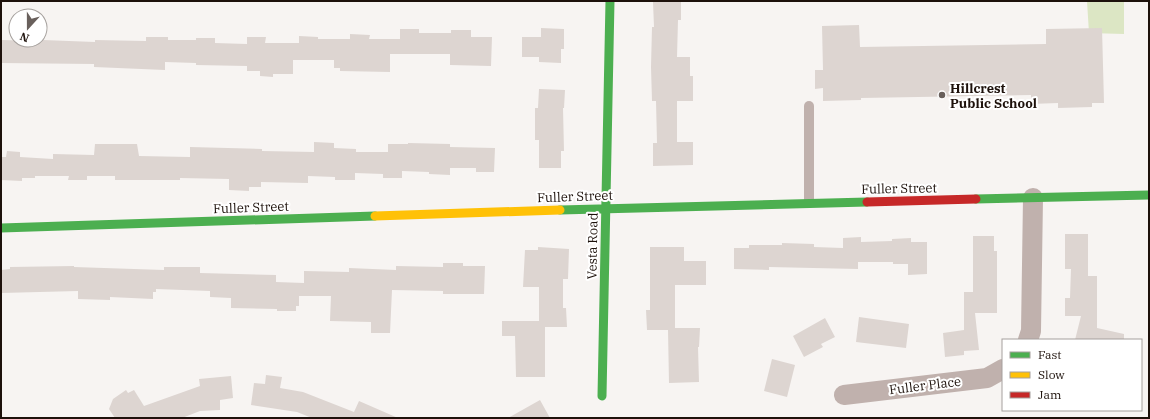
<svg xmlns="http://www.w3.org/2000/svg" width="1150" height="419" font-family="'IBM Plex Serif',serif">
<style>
.green{fill:#dce6c4}
.building{fill:#ddd5d1}
.lines{fill:none;stroke-linecap:round;stroke-linejoin:round}
.lane{stroke:#c0b1ad;stroke-width:10}
.street{stroke:#c0b1ad;stroke-width:20}
.fast{stroke:#4caf50;stroke-width:9}
.slow{stroke:#ffc107;stroke-width:9}
.jam{stroke:#c62828;stroke-width:9}
.poi-dot{fill:#69605c;stroke:#fff;stroke-width:1.5}
.labels{text-anchor:middle;stroke-width:4;stroke-linejoin:round;paint-order:stroke}
.poi-label{font-size:13px;font-weight:bold;fill:#1d110b;stroke:#fff;text-anchor:start}
.street-label{font-size:13px;fill:#1d110b;stroke:#fff}
</style>
<rect width="100%" height="100%" fill="#f7f4f2"/>
<path class="green" d="M 1087,1 L 1124,1 L 1124,34 L 1089,33 Z"/>
<path class="building" d="M 657,1 L 681,1 L 681,20 L 678,20 L 677,57 L 690,57 L 690,76 L 693,76 L 693,101 L 677,101 L 677,142 L 693,142 L 693,165 L 653,166 L 653,143 L 657,143 L 656,101 L 652,101 L 651,67 L 652,27 L 654,27 L 653,2 Z
M 859,25 L 860,47 L 1046,44 L 1046,29 L 1102,28 L 1104,103 L 1092,103 L 1092,107 L 1058,108 L 1058,103 L 1031,104 L 1031,95 L 861,98 L 861,100 L 823,101 L 823,88 L 815,89 L 815,70 L 823,70 L 822,26 Z
M 541,28 L 564,29 L 564,49 L 561,49 L 561,63 L 539,62 L 539,57 L 522,57 L 522,37 L 541,37 Z
M 400,29 L 419,29 L 419,33 L 451,33 L 451,30 L 471,30 L 471,37 L 492,37 L 491,66 L 450,65 L 450,54 L 390,54 L 390,72 L 340,71 L 340,68 L 334,68 L 334,60 L 293,60 L 293,74 L 273,74 L 273,77 L 260,76 L 260,71 L 247,71 L 247,66 L 196,65 L 196,63 L 165,62 L 165,70 L 94,67 L 94,64 L 1,63 L 1,40 L 43,41 L 43,40 L 95,42 L 95,40 L 146,41 L 146,37 L 168,37 L 168,40 L 196,40 L 196,38 L 215,38 L 215,43 L 247,44 L 247,37 L 266,37 L 265,43 L 299,43 L 299,36 L 318,37 L 318,39 L 350,39 L 350,34 L 370,35 L 369,39 L 400,39 Z
M 539,89 L 565,90 L 564,108 L 563,108 L 564,151 L 561,151 L 561,168 L 539,168 L 539,140 L 535,140 L 535,108 L 538,108 Z
M 314,142 L 334,143 L 334,148 L 356,149 L 356,152 L 388,152 L 388,144 L 408,144 L 408,143 L 450,144 L 450,147 L 495,148 L 494,172 L 476,172 L 476,168 L 450,168 L 450,175 L 429,174 L 429,172 L 402,171 L 402,178 L 383,178 L 383,174 L 355,173 L 355,180 L 335,180 L 335,177 L 308,176 L 308,183 L 261,182 L 261,187 L 249,187 L 249,191 L 229,190 L 229,179 L 180,178 L 180,180 L 115,180 L 115,176 L 87,176 L 87,180 L 68,180 L 69,176 L 35,176 L 35,178 L 22,178 L 22,181 L 1,180 L 1,157 L 6,157 L 7,151 L 20,152 L 20,157 L 53,159 L 53,154 L 94,155 L 95,144 L 137,144 L 139,156 L 190,157 L 190,147 L 262,149 L 262,151 L 314,152 Z
M 1065,234 L 1088,234 L 1088,276 L 1097,276 L 1097,328 L 1124,334 L 1124,340 L 1075,340 L 1081,316 L 1065,316 L 1065,298 L 1070,298 L 1071,269 L 1065,269 Z
M 973,236 L 994,236 L 994,251 L 997,251 L 997,313 L 975,313 L 979,350 L 964,351 L 964,355 L 945,357 L 943,333 L 964,330 L 964,292 L 973,292 Z
M 861,237 L 861,242 L 892,241 L 892,239 L 911,238 L 911,242 L 927,242 L 927,274 L 908,275 L 908,264 L 893,264 L 893,262 L 858,262 L 858,269 L 769,267 L 769,270 L 734,269 L 734,248 L 749,248 L 749,245 L 782,245 L 782,243 L 814,244 L 814,247 L 843,248 L 843,238 Z
M 538,247 L 569,249 L 568,279 L 563,279 L 563,308 L 566,308 L 567,327 L 545,327 L 545,377 L 516,377 L 515,336 L 502,336 L 502,321 L 539,321 L 539,287 L 523,287 L 525,250 L 538,250 Z
M 650,247 L 684,247 L 684,261 L 706,261 L 706,285 L 675,285 L 675,328 L 700,328 L 699,347 L 698,347 L 699,382 L 669,383 L 668,330 L 647,330 L 646,310 L 650,310 Z
M 443,263 L 463,263 L 463,266 L 485,266 L 484,294 L 443,294 L 443,291 L 392,290 L 390,333 L 371,333 L 371,322 L 330,321 L 331,296 L 299,296 L 299,306 L 296,306 L 296,311 L 277,311 L 277,309 L 231,308 L 231,298 L 210,297 L 210,291 L 156,289 L 156,292 L 153,292 L 153,299 L 110,297 L 110,300 L 78,299 L 78,291 L 1,293 L 1,270 L 10,269 L 10,267 L 74,266 L 74,267 L 164,270 L 164,267 L 200,267 L 200,273 L 276,275 L 276,282 L 304,283 L 304,271 L 349,272 L 349,268 L 396,270 L 396,266 L 443,267 Z
M 859,317 L 909,324 L 906,348 L 856,342 Z
M 825,318 L 835,337 L 821,344 L 823,347 L 804,357 L 793,336 Z
M 772,359 L 795,365 L 787,397 L 764,391 Z
M 266,375 L 282,377 L 280,388 L 303,392 L 354,412 L 359,401 L 398,418 L 312,418 L 297,412 L 251,405 L 254,383 L 265,384 Z
M 231,376 L 233,398 L 220,400 L 220,410 L 200,411 L 182,418 L 115,418 L 109,409 L 113,399 L 126,390 L 128,393 L 134,390 L 144,406 L 200,386 L 199,379 Z
M 540,400 L 550,418 L 508,418 Z"/>
<g class="lines">
<path class="lane" d="M 809,203 L 809,106"/>
<path class="street" d="M 1028,340 L 1031,331 L 1033,198
M 844,395 L 987,378 L 1003,369"/>
<path class="fast" d="M 976,199 L 1149,195
M 560,210 L 867,202
M 1,228 L 375,216
M 602,396 L 610,1"/>
<path class="slow" d="M 375,216 L 560,210"/>
<path class="jam" d="M 867,202 L 976,199"/>
</g>
<circle class="poi-dot" cx="942" cy="95" r="4"/>
<g class="labels">
<g class="poi-label">
<text x="950" y="93">Hillcrest<tspan x="950" dy="15">Public School</tspan></text>
</g>
<g class="street-label">
<text transform="translate(899 188) rotate(-1)" y="5">Fuller Street</text>
<text transform="translate(575 196) rotate(-2)" y="5">Fuller Street</text>
<text transform="translate(251 207) rotate(-2)" y="5">Fuller Street</text>
<text transform="translate(592 246) rotate(-89)" y="5">Vesta Road</text>
<text transform="translate(925 385) rotate(-7)" y="5">Fuller Place</text>
</g>
</g>
<rect width="1150" height="419" fill="none" stroke="#1d110b" stroke-width="4"/>
<rect x="1002" y="339" width="140" height="72" fill="#ffffff" stroke="#a5a09d"/>
<rect x="1010" y="352" width="20" height="6" fill="#4caf50" stroke="#a5a09d"/>
<text x="1038" y="359" font-size="12" fill="#1d110b">Fast</text>
<rect x="1010" y="372" width="20" height="6" fill="#ffc107" stroke="#a5a09d"/>
<text x="1038" y="379" font-size="12" fill="#1d110b">Slow</text>
<rect x="1010" y="392" width="20" height="6" fill="#c62828" stroke="#a5a09d"/>
<text x="1038" y="399" font-size="12" fill="#1d110b">Jam</text>
<g transform="translate(28 28) rotate(201)"><circle r="19" fill="#ffffff" stroke="#a5a09d"/>
<path d="M0-3L7 15L0 10L-7 15Z" fill="#69605c"/>
<text y="-6" font-size="11" font-weight="bold" text-anchor="middle" fill="#1d110b">N</text>
</g>
</svg>
